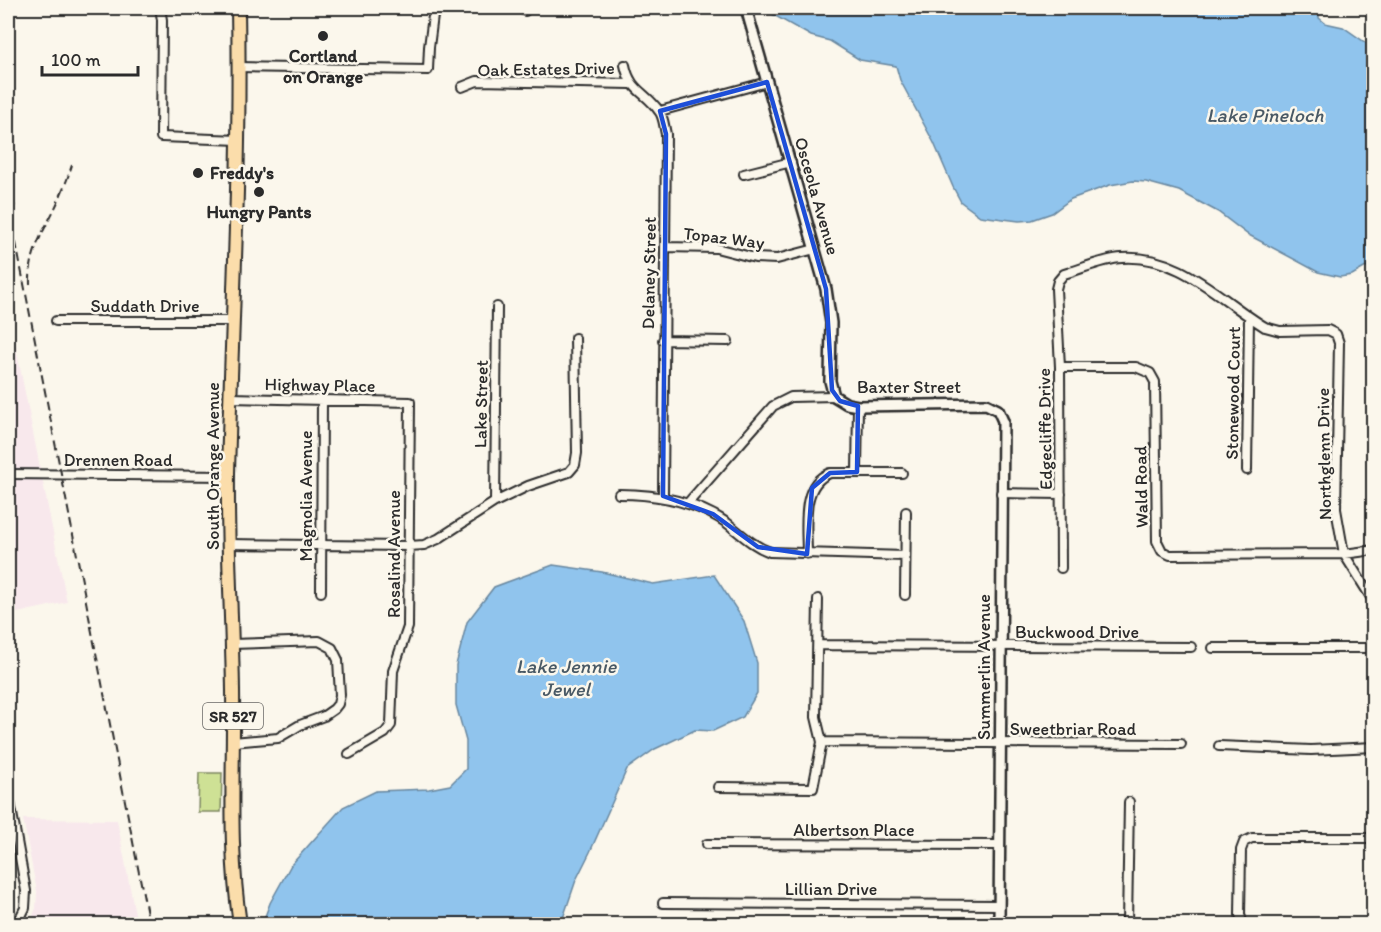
<svg xmlns="http://www.w3.org/2000/svg" width="1381" height="932" font-family="Itim,sans-serif">
<style>
.built{fill:#f8e8ec}
.green{fill:#cee195;stroke:#7c8660;stroke-width:1.5}
.water{fill:#90c4ed;stroke:#68879f;stroke-width:1.5}
.lines{fill:none;stroke-linecap:round;stroke-linejoin:round}
.minor-casing{stroke:#2b2b2b;stroke-width:12}
.tertiary-casing{stroke:#2b2b2b;stroke-width:14}
.primary-casing{stroke:#2b2b2b;stroke-width:16}
.minor{stroke:#fbf7ec;stroke-width:8}
.tertiary{stroke:#fbf7ec;stroke-width:9}
.primary{stroke:#fbddab;stroke-width:12}
.rail{stroke:#2b2b2b;stroke-width:2;stroke-dasharray:9 4.5;stroke-linecap:butt}
.marked{fill:none;stroke:#1d4ed8;stroke-width:4.5;stroke-linejoin:round}
.poi-dot{fill:#2b2b2b;stroke:#fbf7ec;stroke-width:2}
.labels{text-anchor:middle;stroke-width:5;stroke-linejoin:round;paint-order:stroke}
.shield{fill:#fbf7ec;stroke:#696865;stroke-width:1.5}
.shield-label{font-size:16px;font-weight:bold;fill:#2b2b2b}
.poi-label{font-size:18px;font-weight:bold;fill:#2b2b2b;stroke:#fbf7ec}
.street-label{font-size:18px;fill:#2b2b2b;stroke:#fbf7ec}
.water-label{font-size:20px;font-style:italic;fill:#495965;stroke:#fbf7ec}
</style>
<rect width="100%" height="100%" fill="#fbf7ec"/>
<filter id="ink" filterUnits="userSpaceOnUse"><feTurbulence type="fractalNoise" baseFrequency=".0167" numOctaves="2"/><feDisplacementMap in="SourceGraphic" scale="12" xChannelSelector="R" yChannelSelector="G"/><feConvolveMatrix kernelMatrix="1 2 1 2 8 2 1 2 1" color-interpolation-filters="sRGB"/></filter>
<g filter="url(#ink)">
<path class="built" d="M 8,308 L 67,602 L 8,615 Z
M 23,819 L 117,820 L 137,924 L 34,924 L 30,923 L 36,908 L 37,892 Z"/>
<path class="green" d="M 199,773 L 222,773 L 221,812 L 198,812 Z"/>
<path class="water" d="M 766,8 L 1319,8 L 1319,18 L 1325,23 L 1343,27 L 1373,48 L 1373,263 L 1352,275 L 1340,277 L 1318,272 L 1247,234 L 1218,212 L 1179,191 L 1146,182 L 1133,181 L 1110,185 L 1071,199 L 1052,213 L 1032,220 L 1019,221 L 980,216 L 961,202 L 953,187 L 934,143 L 900,80 L 896,66 L 860,60 L 830,41 L 811,36 L 770,13 Z
M 553,565 L 602,572 L 653,584 L 714,575 L 744,621 L 757,663 L 757,693 L 743,717 L 713,731 L 695,730 L 655,749 L 627,769 L 590,852 L 576,880 L 561,924 L 265,924 L 264,919 L 270,903 L 291,865 L 343,807 L 376,791 L 429,789 L 450,785 L 466,769 L 466,741 L 456,705 L 456,665 L 467,622 L 494,587 Z"/>
<g class="lines">
<defs>
<path id="minor" d="M 160,8 L 162,20 L 161,137 L 239,140
M 525,11 L 525,8
M 625,65 C 630,91 646,92 659,111 C 664,117 664,127 666,134 L 663,496
M 239,67 L 428,70 L 429,47 L 434,8
M 462,87 L 477,81 L 631,84
M 660,111 L 767,82
M 744,174 L 791,162
M 665,247 L 716,248 L 755,258 L 777,259 L 815,249
M 56,321 L 233,321
M 663,340 L 728,341
M 1060,367 L 1136,367 L 1150,373 L 1155,382 L 1157,541 L 1162,551 L 1170,555 L 1344,554 L 1374,550
M 231,398 L 410,402 L 408,627 L 393,671 L 391,725 L 385,733 L 349,754
M 1247,470 L 1249,317
M 857,472 L 858,406
M 8,474 L 228,476
M 1001,493 L 1061,494
M 619,494 C 658,494 695,501 727,523 C 741,534 753,546 770,552 L 905,556
M 495,502 L 497,307
M 688,503 L 773,406 L 791,397 L 834,396
M 229,544 L 409,546 L 424,545 L 438,539 L 495,502 L 528,486 L 569,472 L 575,465 L 577,453 L 575,338
M 807,554 C 807,527 800,484 830,473 L 902,473
M 1061,568 L 1060,367 L 1056,289 L 1058,281 L 1064,274 C 1082,269 1103,259 1122,258 C 1180,254 1219,299 1265,327 L 1280,331 L 1328,330 L 1336,334 L 1339,343 L 1336,509 L 1344,554 L 1374,602
M 321,592 L 322,401
M 905,595 L 906,512
M 232,644 L 319,641 L 332,648 L 338,660 L 340,695 L 338,704 L 334,709 L 324,716 L 300,725 L 278,738 L 233,742
M 818,645 L 1191,647
M 1213,648 L 1374,648
M 822,742 L 1181,744
M 1219,746 L 1311,750 L 1374,747
M 718,787 L 813,788 L 822,742 L 816,717 L 818,599
M 8,791 L 26,891 L 25,908 L 17,924
M 707,844 L 1000,845
M 663,903 L 999,905
M 1127,924 L 1129,802
M 1243,924 L 1240,915 L 1241,850 L 1244,842 L 1252,838 L 1374,838"/>
<path id="tertiary" d="M 746,8 L 826,289 L 831,323 L 830,381 L 834,396 L 847,404 L 858,406 L 986,404 L 998,410 L 1003,421 L 999,924"/>
<path id="primary" d="M 238,8 C 241,163 232,318 228,473 C 227,545 232,618 233,690 C 234,768 228,847 240,924"/>
</defs>
<use href="#minor" class="minor-casing"/>
<use href="#tertiary" class="tertiary-casing"/>
<use href="#primary" class="primary-casing"/>
<use href="#minor" class="minor"/>
<use href="#tertiary" class="tertiary"/>
<use href="#primary" class="primary"/>
<path class="rail" d="M 8,171 L 15,209
M 8,202 L 149,924
M 30,284 C 29,245 49,226 62,192 C 66,183 69,174 72,165"/>
</g>
</g>
<path class="marked" d="M 767,82 L 826,289 L 832,390 L 840,401 L 858,406 L 857,472 L 830,473 L 812,488 L 807,554 L 758,547 L 713,514 L 663,496 L 666,134 L 660,111 Z"/>
<g class="poi-dot">
<circle cx="323" cy="36" r="6"/>
<circle cx="198" cy="173" r="6"/>
<circle cx="259" cy="192" r="6"/>
</g>
<g class="labels">
<rect class="shield" x="203" y="703" width="60" height="26" rx="4.5"/>
<g class="shield-label">
<text x="233" y="722">SR 527</text>
</g>
<g class="poi-label">
<text x="323" y="62">Cortland<tspan x="323" dy="21">on Orange</tspan></text>
<text x="210" y="179" text-anchor="start">Freddy's</text>
<text x="259" y="218">Hungry Pants</text>
</g>
<g class="street-label">
<text transform="translate(546 69) rotate(-1)" y="6">Oak Estates Drive</text>
<text transform="translate(817 196) rotate(74)" y="6">Osceola Avenue</text>
<text transform="translate(724 238) rotate(7)" y="6">Topaz Way</text>
<text transform="translate(649 273) rotate(-89)" y="6">Delaney Street</text>
<text x="145" y="312">Suddath Drive</text>
<text transform="translate(320 385) rotate(1)" y="6">Highway Place</text>
<text x="909" y="393">Baxter Street</text>
<text transform="translate(1233 393) rotate(-89)" y="6">Stonewood Court</text>
<text transform="translate(481 404) rotate(-89)" y="6">Lake Street</text>
<text transform="translate(1045 429) rotate(-91)" y="6">Edgecliffe Drive</text>
<text transform="translate(1324 454) rotate(-91)" y="6">Northglenn Drive</text>
<text x="118" y="466">Drennen Road</text>
<text transform="translate(213 466) rotate(-90)" y="6">South Orange Avenue</text>
<text transform="translate(1141 487) rotate(-91)" y="6">Wald Road</text>
<text transform="translate(306 496) rotate(-90)" y="6">Magnolia Avenue</text>
<text transform="translate(394 554) rotate(-90)" y="6">Rosalind Avenue</text>
<text x="1077" y="638">Buckwood Drive</text>
<text transform="translate(984 667) rotate(-90)" y="6">Summerlin Avenue</text>
<text x="1073" y="735">Sweetbriar Road</text>
<text x="854" y="836">Albertson Place</text>
<text x="831" y="895">Lillian Drive</text>
</g>
<g class="water-label">
<text x="1265" y="122">Lake Pineloch</text>
<text x="566" y="673">Lake Jennie<tspan x="566" dy="23">Jewel</tspan></text>
</g>
</g>
<rect width="1381" height="932" fill="none" stroke="#fbf7ec" stroke-width="30"/>
<rect x="15" y="15" width="1351" height="902" fill="none" stroke="#2b2b2b" stroke-width="2" filter="url(#ink)"/>
<path d="M42 66v9h96v-9" fill="none" stroke="#2b2b2b" stroke-width="3"/>
<text x="51" y="66" font-size="18" fill="#2b2b2b" stroke="#fbf7ec" stroke-width="4.5" paint-order="stroke">100 m</text>
</svg>
